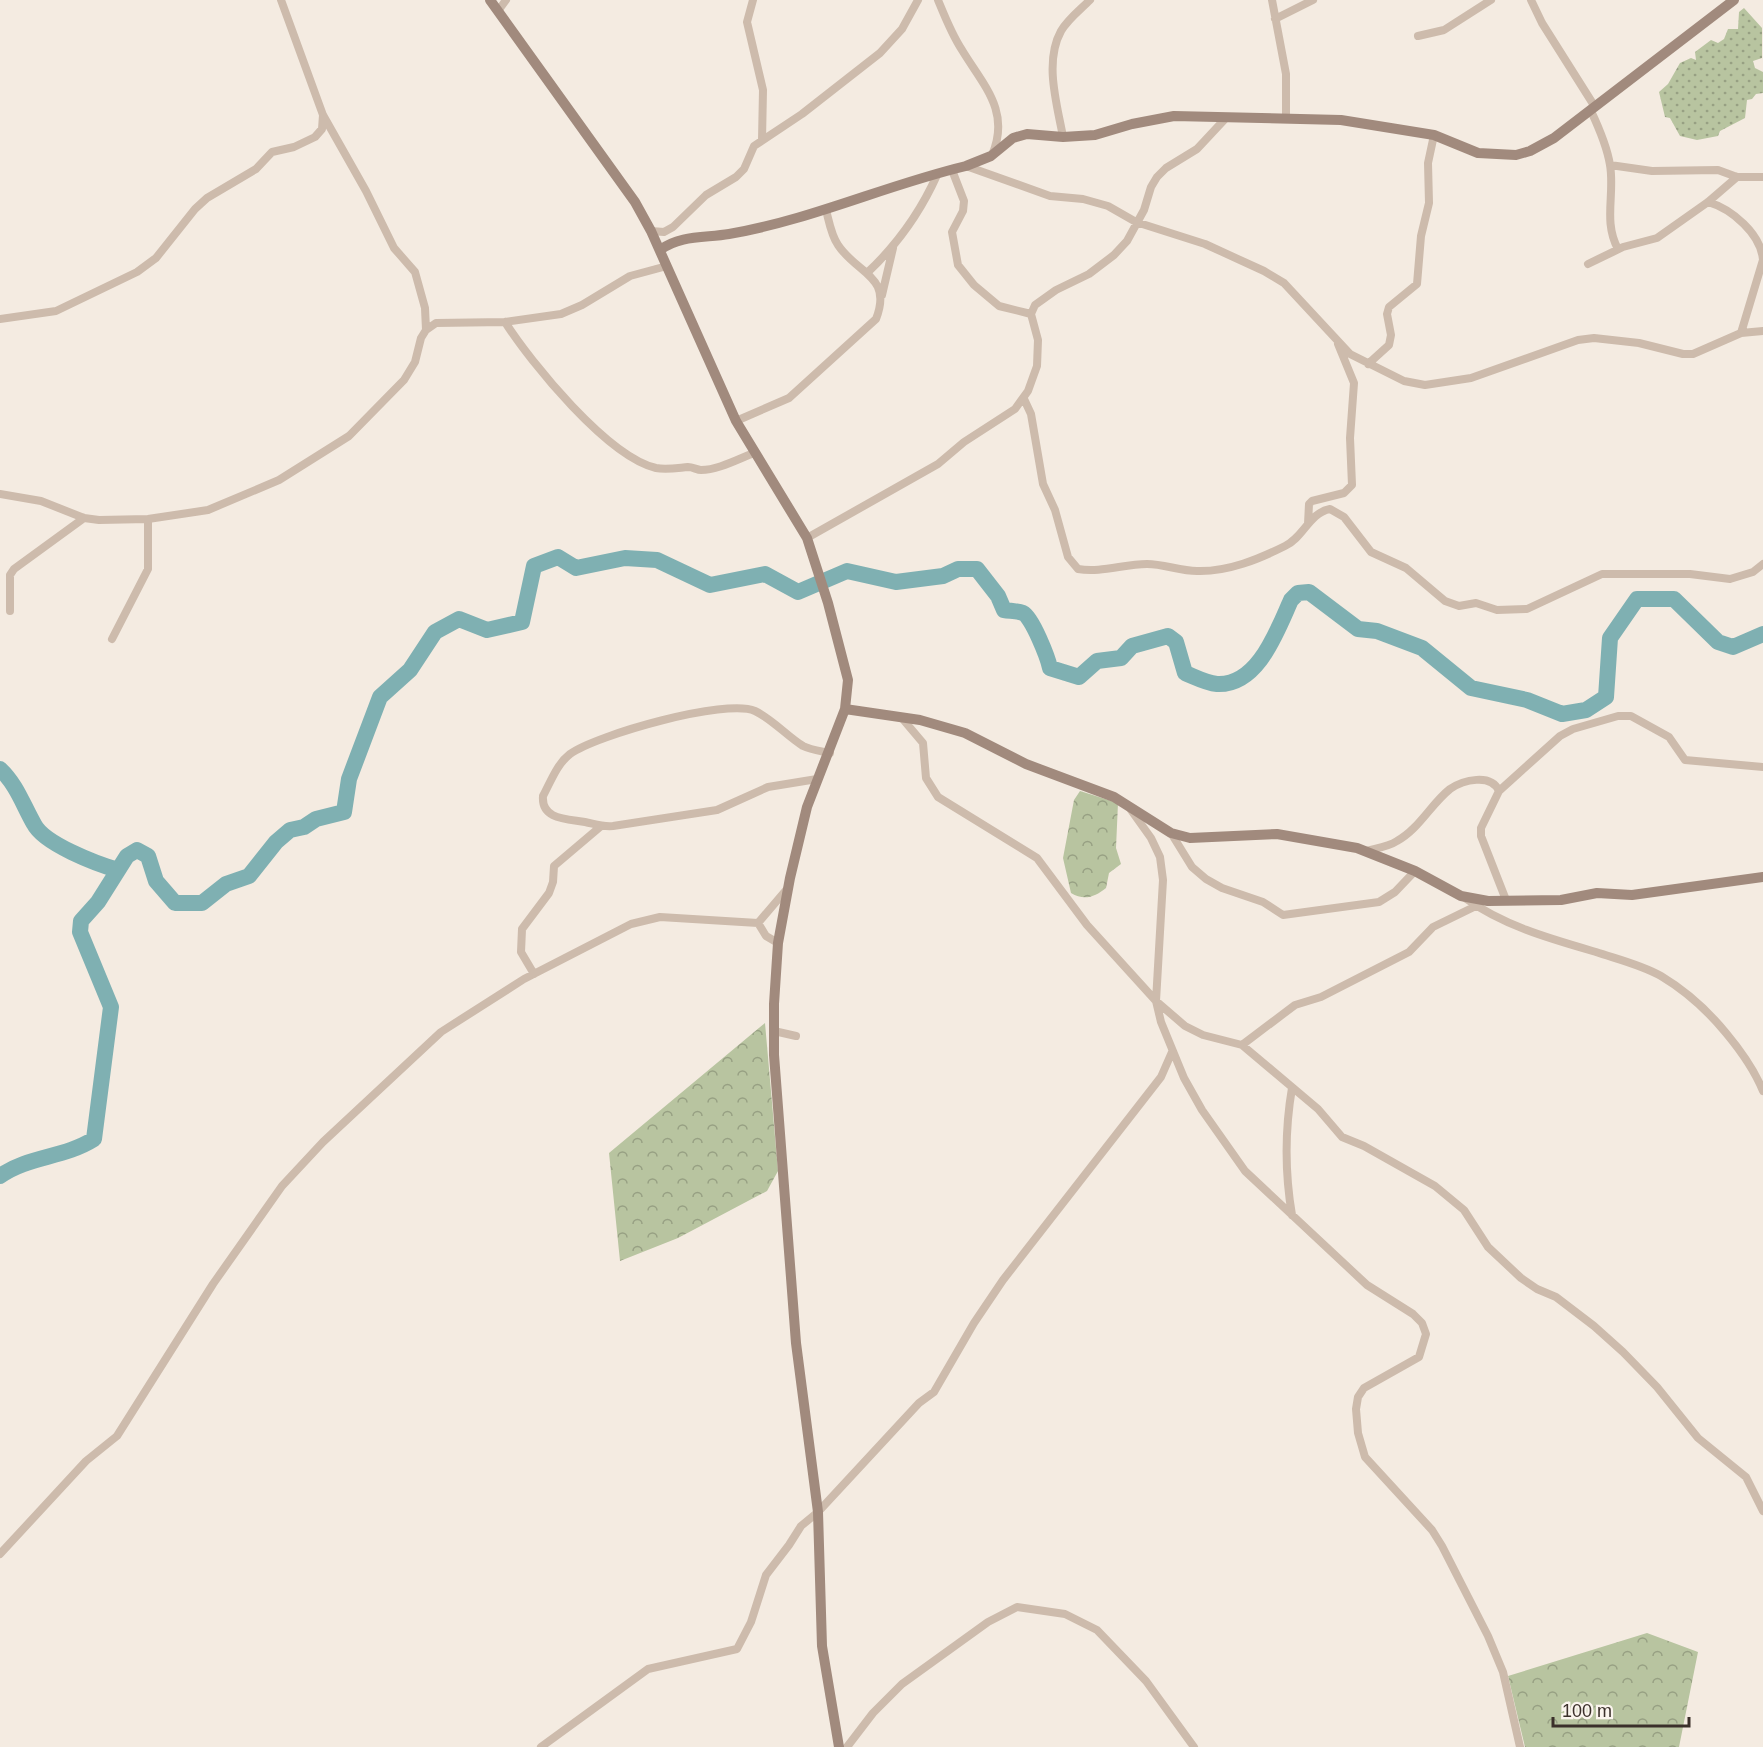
<svg xmlns="http://www.w3.org/2000/svg" width="1763" height="1747" font-family="Helvetica,sans-serif">
<style>
.grass{fill:url(#grass-dots)}
.forest{fill:url(#forest-crowns)}
.lines{fill:none;stroke-linecap:round;stroke-linejoin:round}
.river{stroke:#7fb0b2;stroke-width:16}
.street{stroke:#cdbbac;stroke-width:8}
.secondary{stroke:#a18a7d;stroke-width:10}
</style>
<defs>
<pattern id="grass-dots" width="8" height="8" patternUnits="userSpaceOnUse" patternTransform="scale(1.5)"><rect width="8" height="8" fill="#b8c4a0"/><path d="M2 2h.1M6 6h.1" fill="none" stroke="#97a083" stroke-width="1.8" stroke-linecap="round"/></pattern>
<pattern id="forest-crowns" width="20" height="18" patternUnits="userSpaceOnUse" patternTransform="scale(1.5)"><rect width="20" height="18" fill="#b8c4a0"/><path d="M2 6a3 3 0 1 1 6 0M12 15a3 3 0 1 1 6 0" fill="none" stroke="#97a083"/></pattern>
</defs>
<rect width="100%" height="100%" fill="#f4ebe1"/>
<path class="grass" d="M 1744,8 L 1762,28 L 1762,58 L 1753,61 L 1755,68 L 1763,72 L 1763,93 L 1756,94 L 1752,99 L 1747,100 L 1745,118 L 1720,131 L 1718,136 L 1697,140 L 1680,136 L 1670,118 L 1665,117 L 1659,92 L 1668,84 L 1680,63 L 1691,58 L 1696,60 L 1695,52 L 1711,40 L 1718,43 L 1724,39 L 1728,29 L 1738,29 L 1739,12 Z"/>
<path class="forest" d="M 1080,791 L 1118,803 L 1116,848 L 1121,864 L 1109,873 L 1106,888 C 1095,897 1084,901 1071,893 L 1063,858 L 1074,800 Z
M 765,1023 L 778,1171 L 767,1191 L 678,1238 L 620,1261 L 609,1153 Z
M 1647,1633 L 1698,1652 L 1679,1747 L 1525,1747 L 1508,1676 Z"/>
<g class="lines">
<path class="river" d="M 0,769 C 17,785 23,805 34,824 C 44,844 97,864 118,870
M 0,1176 C 28,1156 64,1158 94,1139 L 111,1007 L 80,932 L 81,921 L 98,902 L 127,856 L 137,850 L 148,856 L 156,881 L 175,903 L 202,903 L 226,884 L 249,876 L 276,842 L 290,830 L 304,827 L 316,819 L 344,812 L 349,779 L 380,697 L 410,670 L 435,632 L 459,619 L 487,630 L 522,622 L 534,566 L 558,557 L 576,568 L 625,558 L 657,560 L 710,585 L 765,574 L 798,592 L 847,571 L 896,582 L 943,576 L 958,569 L 977,569 L 998,596 L 1004,610 C 1010,611 1018,611 1023,613 C 1032,617 1048,658 1050,668 L 1079,677 L 1097,661 L 1121,658 L 1132,646 L 1168,636 L 1176,642 L 1185,673 C 1195,677 1206,683 1217,684 C 1258,686 1277,631 1291,600 L 1298,593 L 1309,592 L 1358,629 L 1377,631 L 1422,648 L 1471,688 L 1527,700 L 1562,714 L 1586,710 L 1606,697 L 1610,638 L 1637,599 L 1674,599 L 1718,642 L 1733,647 L 1763,634"/>
<path class="street" d="M 281,0 L 323,115 L 366,191 L 394,248 L 415,272 L 425,308 L 426,330
M 753,0 L 747,22 L 763,90 L 762,140
M 938,0 C 945,17 952,35 962,50 C 983,85 1011,111 992,155
M 1272,0 L 1286,74 L 1286,117
M 1531,0 L 1542,23 L 1595,107
M 498,11 L 506,0
M 1275,19 L 1313,0
M 1418,36 L 1444,30 L 1491,0
M 1591,111 C 1599,128 1607,146 1610,165 C 1615,194 1603,222 1618,249
M 1063,137 C 1057,104 1044,62 1061,31 C 1068,19 1080,10 1090,0
M 1610,165 L 1652,171 L 1718,170 L 1737,177 L 1763,177
M 966,166 L 1050,196 L 1083,199 L 1108,206 L 1136,222 L 1205,244 L 1264,271 L 1284,283 L 1350,354 L 1404,381 L 1425,385 L 1471,378 L 1578,340 L 1594,338 L 1639,343 L 1683,354 L 1693,354 L 1741,333 L 1763,331
M 952,170 L 964,201 L 963,211 L 952,232 L 958,265 L 974,285 L 999,306 L 1031,314
M 1708,202 C 1732,209 1761,234 1763,260 L 1741,333
M 651,231 L 664,232 L 673,227 L 706,195 L 736,177 L 744,169 L 754,146 L 802,114 L 880,53 L 902,29 L 918,0
M 1588,264 L 1623,247 L 1657,238 L 1708,202 L 1737,177
M 867,273 C 898,244 920,213 937,175
M 882,295 L 893,248
M 0,319 L 56,311 L 137,272 L 156,258 L 195,209 L 207,198 L 256,169 L 272,152 L 294,147 L 315,137 L 322,129 L 323,115
M 505,322 C 531,363 608,457 656,468 C 666,470 677,468 688,467 C 693,467 697,470 701,470 C 718,470 738,459 754,453
M 1368,364 L 1389,345 L 1391,335 L 1387,314 L 1389,307 L 1417,284 L 1421,236 L 1429,203 L 1428,163 L 1434,135
M 1024,399 L 1031,414 L 1043,484 L 1055,510 L 1068,557 L 1078,569 C 1101,573 1124,564 1147,564 C 1164,564 1180,571 1197,571 C 1228,572 1259,559 1285,546 C 1304,537 1309,513 1330,509 L 1344,517 L 1371,552 L 1406,568 L 1445,601 L 1459,606 L 1476,603 L 1497,610 L 1527,609 L 1602,574 L 1690,574 L 1730,579 L 1753,572 L 1763,564
M 736,421 L 789,398 L 876,319 C 893,276 857,274 838,245 C 831,235 829,221 826,210
M 0,494 L 41,501 L 84,518 L 99,520 L 148,519 L 208,510 L 279,480 L 349,436 L 404,380 L 415,362 L 421,338 L 426,330 L 436,323 L 505,322 L 561,314 L 582,305 L 630,276 L 667,266
M 1308,524 L 1309,504 L 1312,501 L 1344,493 L 1352,485 L 1350,438 L 1354,383 L 1338,344
M 807,538 L 938,464 L 964,442 L 1015,409 L 1028,391 L 1037,366 L 1038,340 L 1031,314 L 1035,305 L 1056,290 L 1089,274 L 1114,255 L 1127,241 L 1144,210 L 1151,187 L 1157,177 L 1166,168 L 1197,149 L 1225,119
M 10,611 L 10,575 L 14,569 L 84,518
M 112,639 L 148,569 L 148,519
M 901,717 L 923,743 L 926,778 L 938,797 L 1037,858 L 1087,925 L 1156,1001 L 1161,1022 L 1184,1078 L 1202,1110 L 1245,1171 L 1367,1285 L 1413,1314 L 1422,1323 L 1426,1334 L 1419,1357 L 1364,1388 L 1358,1397 L 1356,1409 L 1358,1433 L 1365,1457 L 1432,1530 L 1442,1546 L 1488,1636 L 1503,1672 L 1520,1747
M 817,779 L 768,787 L 717,810 L 613,826 C 602,827 595,824 585,822 C 568,819 541,820 543,796 C 551,781 557,764 570,754 C 596,735 726,698 755,711 C 772,719 787,736 803,746 C 811,750 821,751 830,753
M 1499,791 L 1560,736 L 1573,729 L 1618,716 L 1631,716 L 1669,737 L 1685,760 L 1763,767
M 1131,810 L 1151,838 L 1160,857 L 1163,880 L 1156,1001 L 1185,1026 L 1203,1035 L 1242,1045 L 1318,1109 L 1342,1137 L 1364,1146 L 1435,1186 L 1464,1210 L 1488,1247 L 1521,1278 L 1537,1289 L 1556,1297 L 1594,1326 L 1623,1352 L 1657,1387 L 1698,1438 L 1746,1477 L 1763,1511
M 1171,833 L 1192,867 L 1206,879 L 1222,888 L 1263,902 L 1283,915 L 1379,902 L 1395,892 L 1415,871
M 1366,851 C 1377,848 1388,847 1397,841 C 1419,829 1431,804 1450,789 C 1463,780 1491,773 1499,791 L 1481,828 L 1481,836 L 1506,900
M 1465,898 C 1504,926 1551,939 1596,952 C 1617,959 1642,965 1661,976 C 1686,991 1708,1011 1726,1033 C 1741,1051 1754,1069 1763,1091
M 758,923 L 787,889
M 534,974 L 521,952 L 522,929 L 549,893 L 553,882 L 554,866 L 600,827
M 774,1031 L 796,1036
M 1242,1045 L 1295,1005 L 1321,997 L 1409,952 L 1433,927 L 1476,906
M 1292,1088 C 1285,1129 1285,1174 1292,1215
M 0,1554 L 86,1461 L 117,1436 L 213,1284 L 282,1186 L 323,1142 L 441,1032 L 524,979 L 631,924 L 660,917 L 758,923 L 766,936 L 778,943
M 541,1747 L 648,1669 L 737,1649 L 751,1622 L 766,1575 L 789,1545 L 801,1526 L 818,1512 L 919,1403 L 934,1392 L 974,1323 L 1003,1280 L 1161,1077 L 1172,1052
M 847,1747 L 873,1713 L 902,1684 L 988,1622 L 1017,1607 L 1065,1614 L 1097,1630 L 1146,1681 L 1194,1747"/>
<path class="secondary" d="M 490,0 L 635,202 L 651,231 L 736,421 L 807,538 L 828,603 L 848,680 L 845,709 L 807,807 L 790,878 L 778,943 L 774,1004 L 774,1055 L 796,1343 L 818,1512 L 822,1646 L 839,1747
M 660,250 C 680,235 705,238 729,234 C 811,220 886,185 966,166 L 991,156 L 1013,138 L 1027,134 L 1063,137 L 1095,135 L 1132,124 L 1174,116 L 1341,120 L 1434,135 L 1478,153 L 1516,155 L 1530,151 L 1554,138 L 1734,0
M 845,709 L 920,720 L 965,733 L 1026,764 L 1114,797 L 1171,833 L 1190,838 L 1277,834 L 1357,848 L 1415,871 L 1461,896 L 1488,901 L 1561,900 L 1597,893 L 1632,895 L 1763,877"/>
</g>
<path d="M1553 1717v9h136v-9" fill="none" stroke="#3b302b" stroke-width="3"/>
<text x="1562" y="1717" font-size="18" fill="#3b302b" stroke="#fbf5ee" stroke-width="4.5" paint-order="stroke">100 m</text>
</svg>
